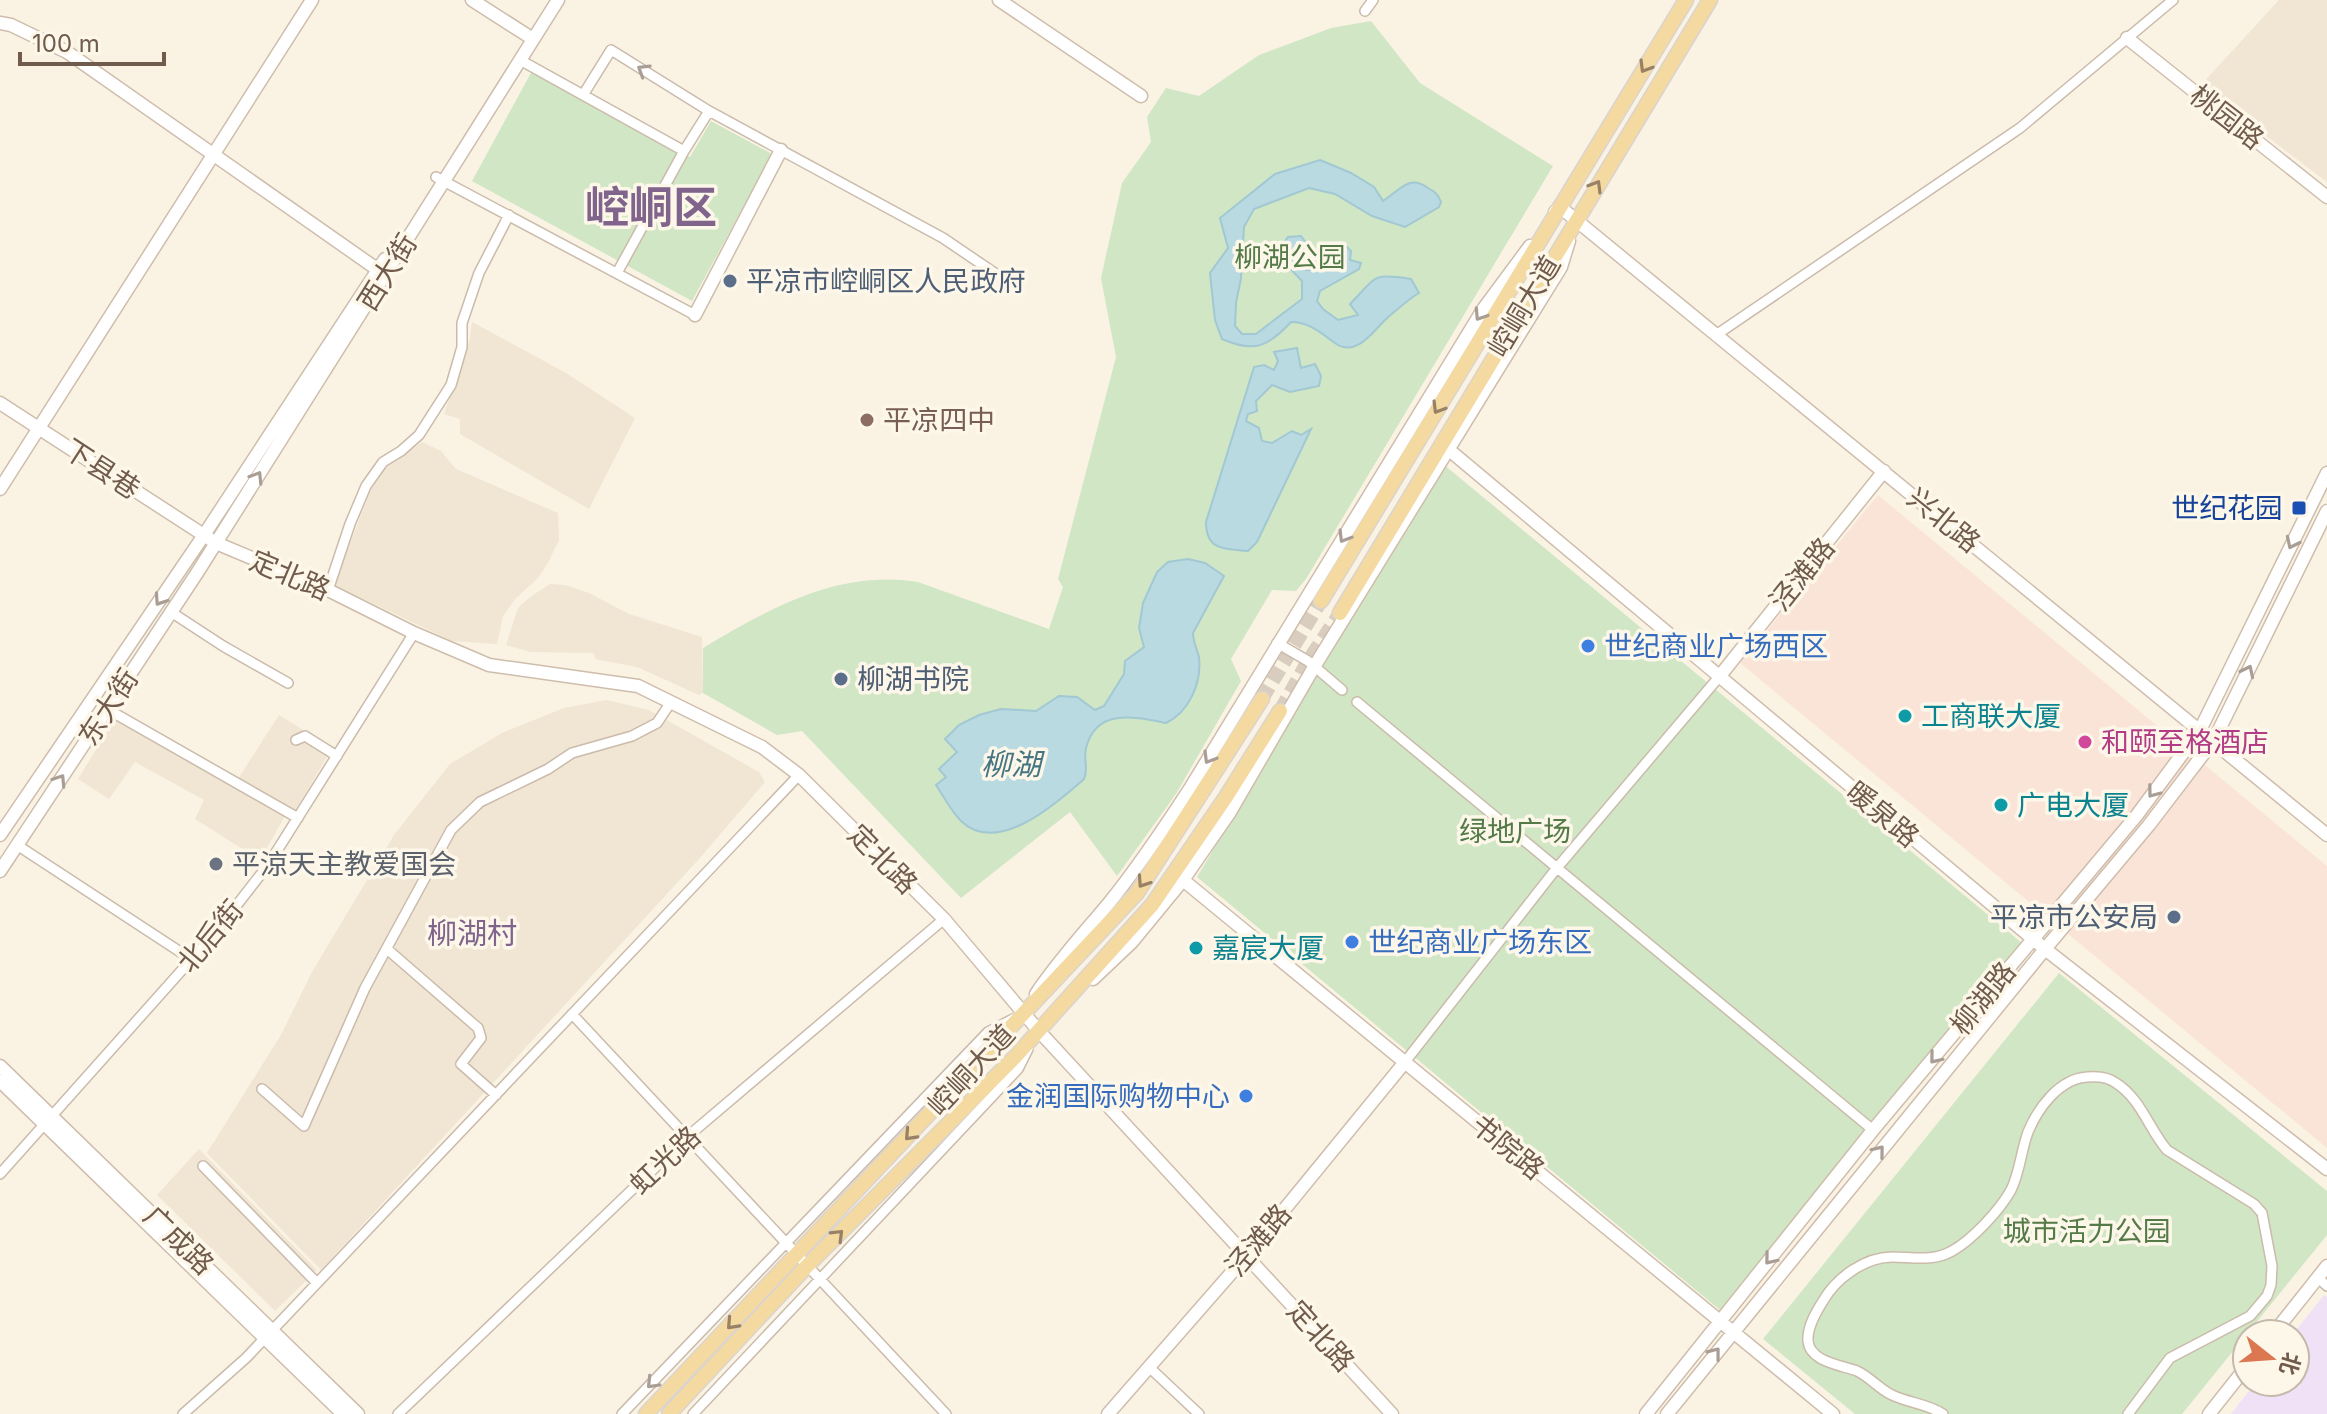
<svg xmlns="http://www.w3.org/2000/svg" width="2327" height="1414" font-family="Inter,'Noto Sans SC',sans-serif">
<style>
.residential{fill:#f1e5d3}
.commercial{fill:#fae4d8}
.education{fill:#f0e1f6}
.green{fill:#d0e6c4}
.water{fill:#badae2;stroke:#a1c8d3;stroke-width:2}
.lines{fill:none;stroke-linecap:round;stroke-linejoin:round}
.primary-tunnel{stroke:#d8cdbe;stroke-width:14;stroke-dasharray:14 7;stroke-linecap:butt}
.street-casing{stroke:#cabbab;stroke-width:12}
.secondary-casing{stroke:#cfbdac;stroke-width:15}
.primary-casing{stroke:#dad4d0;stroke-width:17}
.street{stroke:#fff;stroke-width:9}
.secondary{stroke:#fff;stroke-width:12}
.primary{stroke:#f4daa1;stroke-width:14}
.oneway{stroke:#988166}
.oneway2{stroke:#a99d94}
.service-dot{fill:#5c6f8a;stroke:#fdf7ea;stroke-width:3}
.education-dot{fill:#8d6e63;stroke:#fdf7ea;stroke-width:3}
.transit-dot{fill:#1a4fb4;stroke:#fdf7ea;stroke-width:3}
.shop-dot{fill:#3f7fe0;stroke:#fdf7ea;stroke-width:3}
.culture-dot{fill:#0f9aa8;stroke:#fdf7ea;stroke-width:3}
.hotel-dot{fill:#d1479c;stroke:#fdf7ea;stroke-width:3}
.worship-dot{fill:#6b7280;stroke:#fdf7ea;stroke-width:3}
.labels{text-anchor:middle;stroke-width:7;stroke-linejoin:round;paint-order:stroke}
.street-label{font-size:28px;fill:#705b4c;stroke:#fdf7ea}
.park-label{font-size:28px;fill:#547b47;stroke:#fdf7ea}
.service-label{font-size:28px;fill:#4e5e75;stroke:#fdf7ea;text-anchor:start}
.education-label{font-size:28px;fill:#785e54;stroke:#fdf7ea;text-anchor:start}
.transit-label{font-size:28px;fill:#164399;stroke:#fdf7ea;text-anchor:end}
.shop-label{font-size:28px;fill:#366cbe;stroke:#fdf7ea;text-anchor:start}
.culture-label{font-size:28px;fill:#0d838f;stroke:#fdf7ea;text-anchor:start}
.hotel-label{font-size:28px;fill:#b23c85;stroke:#fdf7ea;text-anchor:start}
.worship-label{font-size:28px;fill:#5b616d;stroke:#fdf7ea;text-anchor:start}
.water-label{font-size:30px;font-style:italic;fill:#477582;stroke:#fdf7ea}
.neighbourhood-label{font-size:30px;fill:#81648c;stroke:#fdf7ea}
.town-label{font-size:44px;font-weight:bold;fill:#81648c;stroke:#fdf7ea}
</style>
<rect width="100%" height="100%" fill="#faf3e4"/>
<path class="residential" d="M 2279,0 L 2327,0 L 2327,182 L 2200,86 Z
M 472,322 L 566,373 L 635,418 L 589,509 L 460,434 L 460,419 L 444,414 L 470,338 Z
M 422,442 L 441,451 L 456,469 L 558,513 L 559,540 L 548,563 L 537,579 L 516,598 L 503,616 L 497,644 L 452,641 L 334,585 L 370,492 L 384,469 Z
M 550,584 L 565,585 L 589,593 L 629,614 L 702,637 L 703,693 L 699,695 L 637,667 L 595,659 L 594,653 L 530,652 L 506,645 L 518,608 L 530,597 Z
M 607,700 L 649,710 L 759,772 L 765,782 L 699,859 L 321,1270 L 207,1153 L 281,1035 L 312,972 L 394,835 L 450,764 L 502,733 L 564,708 Z
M 279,715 L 332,748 L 294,813 L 238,779 Z
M 115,719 L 285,816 L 260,860 L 195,819 L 204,800 L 135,762 L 109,799 L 78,779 Z
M 199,1149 L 317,1270 L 275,1311 L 157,1195 Z"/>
<path class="commercial" d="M 1878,495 L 2327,866 L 2327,1148 L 1740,663 Z"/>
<path class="education" d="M 2324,1295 L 2327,1297 L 2327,1414 L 2231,1414 L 2256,1382 L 2295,1382 L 2293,1334 Z"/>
<path class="green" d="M 1371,21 L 1420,83 L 1553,166 L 1306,579 L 1296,591 L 1272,590 L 1231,659 L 1241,681 L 1176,794 L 1117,876 L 1070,812 L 961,898 L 802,731 L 777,735 L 703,693 L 703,648 C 769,609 838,569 918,582 L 1049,629 L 1063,587 L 1058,579 L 1116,357 L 1101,278 L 1122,183 L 1151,142 L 1147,117 L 1166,88 L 1199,96 L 1259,55 L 1331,28 Z
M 532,71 L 690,157 L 711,121 L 772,154 L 692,301 L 472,181 Z
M 1443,464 L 2022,943 L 1720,1310 L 1197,877 Z
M 2059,973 L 2327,1191 L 2327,1235 L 2182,1414 L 1855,1414 L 1763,1339 Z"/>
<path class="water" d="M 1320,160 L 1351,173 L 1374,187 L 1383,201 C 1400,190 1409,174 1428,188 C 1435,192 1438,194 1441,202 L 1439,207 L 1405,227 L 1372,216 L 1335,194 L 1309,188 L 1254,209 L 1244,227 L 1241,278 L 1236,303 L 1235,326 L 1242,334 L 1256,334 L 1302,299 L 1302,281 L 1284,262 L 1281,247 L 1288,237 L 1301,236 L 1309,247 L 1300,259 L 1306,270 L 1314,270 L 1321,259 L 1320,248 L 1327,244 L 1344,244 L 1351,251 L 1350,260 L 1361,263 L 1359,269 L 1320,291 L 1317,301 L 1323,309 L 1338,320 L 1358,315 L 1350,304 C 1378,276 1370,273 1411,279 L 1419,293 C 1409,299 1394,312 1385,320 C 1372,333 1355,358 1335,343 C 1321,333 1309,322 1291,322 C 1268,347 1254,353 1222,339 L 1215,320 L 1210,273 L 1228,248 L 1220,218 L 1275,174 Z
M 1297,348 L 1301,368 L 1315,364 L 1321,376 L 1319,386 L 1290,392 L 1272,385 L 1256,401 L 1257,411 L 1248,414 L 1246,421 L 1259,428 L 1262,441 L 1272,443 L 1292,431 L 1301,435 L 1311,429 L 1257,542 L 1248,551 C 1225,549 1206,551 1206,522 L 1254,367 L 1264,365 L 1274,370 L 1278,361 L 1274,352 Z
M 1188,559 L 1205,563 L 1224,576 L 1193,633 C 1193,642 1197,649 1199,657 C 1202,683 1189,712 1166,723 C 1136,717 1096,707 1086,748 C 1083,760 1089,769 1084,779 C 1056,804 997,856 961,821 C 951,811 944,797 936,785 L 946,777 L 939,769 L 957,752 L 945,739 L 959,725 L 979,715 L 1001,709 L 1036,711 L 1059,696 L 1077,697 L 1095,710 L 1104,706 L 1124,674 L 1125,661 L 1144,647 L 1139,628 L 1143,603 L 1157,572 L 1168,562 Z"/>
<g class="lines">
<path class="primary-tunnel" d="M 1262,699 L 1321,601
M 1280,711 L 1308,661 L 1340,613"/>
<defs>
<path id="street" d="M 1365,11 L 1373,0
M 520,60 L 684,151 L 709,111
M 583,95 L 611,50 L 709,111 L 943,238 L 999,276
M 436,177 L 695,315
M 617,273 L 684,151
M 1716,335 L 2020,128 L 2173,0
M 328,590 L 350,524 L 366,486 L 383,462 L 401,451 L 419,435 L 451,385 L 462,347 L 462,323 L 479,273 L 509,215
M 171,612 L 223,646 L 288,683
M 1277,643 L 1308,661 L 1342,690
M 1357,702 L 1873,1130
M 107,709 L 298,818
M 296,740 L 305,736 L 337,756
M 17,845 L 191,959
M 387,949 L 478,1028 L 481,1038 L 461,1064 L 496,1095
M 572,1014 L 946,1414
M 1405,1062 L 1556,869 L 1719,677
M 262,1089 L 304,1126 L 365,988 L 451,830 L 480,802 L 548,769 L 572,753 L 632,736 L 657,723 L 671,702
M 203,1166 L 317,1283
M 0,1174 L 215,933 L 268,865 L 414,633
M 2318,1278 L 2327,1286
M 1149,1367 L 1199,1414
M 183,1414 L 246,1358 L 799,775
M 398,1414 L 687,1137 L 944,919
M 622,1414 L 988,1032 L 1013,1019
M 693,1414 L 1018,1069 L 1028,1049
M 1943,1414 C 1928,1404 1909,1403 1892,1395 C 1879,1389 1870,1377 1857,1371 C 1841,1365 1810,1362 1808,1341 C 1807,1327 1816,1312 1823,1301 C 1836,1278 1865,1257 1892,1257 C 1912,1257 1933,1262 1952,1251 C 1972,1240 2000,1210 2011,1190 C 2020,1172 2021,1151 2028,1132 C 2038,1108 2059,1079 2087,1077 C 2097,1076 2108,1077 2116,1083 C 2141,1099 2149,1129 2167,1150 L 2254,1204 L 2262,1213 L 2272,1266 L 2271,1285 L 2267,1296 L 2250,1316 L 2170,1358 L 2128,1414"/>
<path id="secondary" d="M 472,0 L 533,39
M 999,0 L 1141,96
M 0,23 L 11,25 L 67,52 L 384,274
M 2127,38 L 2327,197
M 1555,212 L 1560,207 L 2327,835
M 695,315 L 781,150
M 0,403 L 216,543 L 328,590 L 414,633 L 489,665 L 638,686 L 762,747 L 799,775 L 944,919 L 1038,1030 L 1392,1414
M 1448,449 L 2045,949 L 2327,1169
M 0,489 L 312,0
M 1719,677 L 1884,471
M 0,835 L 204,535 L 385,259
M 0,871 L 197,573 L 558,0
M 1183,880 L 1833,1414
M 1093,979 L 1132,942 L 1183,880 L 1230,812 L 1314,667 L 1561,267 L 1569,241
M 1036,994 C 1058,961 1084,933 1109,903 C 1139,866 1165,827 1191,787 L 1484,308 L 1530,246
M 0,1066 L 358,1414
M 0,1081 L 343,1414
M 2273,1334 L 2327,1266
M 1108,1414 L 1247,1255 L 1405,1062
M 1646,1414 L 1873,1130 L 2137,815 L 2200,730 L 2327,473
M 1667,1414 L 2045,949 L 2149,825 L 2214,740 L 2327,511
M 2209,1414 L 2247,1366"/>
<path id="primary" d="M 1321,601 L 1686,0
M 1340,613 L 1710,0
M 646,1414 L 1137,893 L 1262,699
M 669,1414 L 807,1266 L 1015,1057 L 1152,905 L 1226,797 L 1280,711"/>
</defs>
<use href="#street" class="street-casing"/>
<use href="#secondary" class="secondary-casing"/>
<use href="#primary" class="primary-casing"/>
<use href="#street" class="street"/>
<use href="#secondary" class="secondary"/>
<use href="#primary" class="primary"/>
</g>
<defs><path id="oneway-chevron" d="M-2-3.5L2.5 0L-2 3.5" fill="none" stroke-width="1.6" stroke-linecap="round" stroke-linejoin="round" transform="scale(2)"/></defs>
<g class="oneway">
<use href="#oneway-chevron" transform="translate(1645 67) rotate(121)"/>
<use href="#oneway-chevron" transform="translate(1596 186) rotate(-59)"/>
<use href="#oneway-chevron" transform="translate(1438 408) rotate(121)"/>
<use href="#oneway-chevron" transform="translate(1143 882) rotate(124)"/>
<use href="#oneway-chevron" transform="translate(910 1135) rotate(133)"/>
<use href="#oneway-chevron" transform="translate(838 1235) rotate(-45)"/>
<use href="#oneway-chevron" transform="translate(732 1324) rotate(133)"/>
</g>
<g class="oneway2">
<use href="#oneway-chevron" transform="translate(643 70) rotate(-148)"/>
<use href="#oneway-chevron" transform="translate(1480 315) rotate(123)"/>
<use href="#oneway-chevron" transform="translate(257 477) rotate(-58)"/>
<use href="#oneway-chevron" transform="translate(1344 537) rotate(121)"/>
<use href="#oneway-chevron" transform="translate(2292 543) rotate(116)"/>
<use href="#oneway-chevron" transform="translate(160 600) rotate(124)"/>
<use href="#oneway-chevron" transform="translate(2248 671) rotate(-64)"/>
<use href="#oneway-chevron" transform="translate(1209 758) rotate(121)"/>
<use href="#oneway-chevron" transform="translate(60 780) rotate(-57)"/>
<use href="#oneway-chevron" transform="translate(2153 792) rotate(127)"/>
<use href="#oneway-chevron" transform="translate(1935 1058) rotate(129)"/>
<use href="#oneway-chevron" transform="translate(1879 1151) rotate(-51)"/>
<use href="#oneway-chevron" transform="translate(1770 1259) rotate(129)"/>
<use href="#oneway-chevron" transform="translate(1715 1353) rotate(-52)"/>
<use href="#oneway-chevron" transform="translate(652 1383) rotate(134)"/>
</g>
<g class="service-dot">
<circle cx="730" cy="281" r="8"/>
<circle cx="841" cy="679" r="8"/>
<circle cx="2174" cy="917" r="8"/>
</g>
<circle class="education-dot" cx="867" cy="420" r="8"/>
<rect class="transit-dot" x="2291" y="500" width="16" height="16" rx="4"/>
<g class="shop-dot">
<circle cx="1588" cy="646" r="8"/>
<circle cx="1352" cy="942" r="8"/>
<circle cx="1246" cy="1096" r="8"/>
</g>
<g class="culture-dot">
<circle cx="1905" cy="716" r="8"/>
<circle cx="2001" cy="805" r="8"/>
<circle cx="1196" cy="948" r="8"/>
</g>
<circle class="hotel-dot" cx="2085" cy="742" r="8"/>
<circle class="worship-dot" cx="216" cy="864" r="8"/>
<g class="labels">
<g class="street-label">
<text transform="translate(2227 117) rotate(38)" y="10">桃园路</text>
<text transform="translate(387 272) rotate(-58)" y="10">西大街</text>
<text transform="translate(1524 306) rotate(-59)" y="10">崆峒大道</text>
<text transform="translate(102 469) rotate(33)" y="10">下县巷</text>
<text transform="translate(1944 520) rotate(39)" y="10">兴北路</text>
<text transform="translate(1802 574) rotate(-51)" y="10">泾滩路</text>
<text transform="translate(290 575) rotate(23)" y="10">定北路</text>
<text transform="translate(108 707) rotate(-57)" y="10">东大街</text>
<text transform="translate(1883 814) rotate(40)" y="10">暖泉路</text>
<text transform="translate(883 859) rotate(45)" y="10">定北路</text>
<text transform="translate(210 936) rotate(-50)" y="10">北后街</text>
<text transform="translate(1983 998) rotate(-51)" y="10">柳湖路</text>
<text transform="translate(971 1070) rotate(-47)" y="10">崆峒大道</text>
<text transform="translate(1508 1147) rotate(39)" y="10">书院路</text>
<text transform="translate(665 1160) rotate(-43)" y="10">虹光路</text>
<text transform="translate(179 1240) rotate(44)" y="10">广成路</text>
<text transform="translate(1258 1240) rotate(-50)" y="10">泾滩路</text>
<text transform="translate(1321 1336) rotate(48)" y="10">定北路</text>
</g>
<g class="park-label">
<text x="1290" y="267">柳湖公园</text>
<text x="1515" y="841">绿地广场</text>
<text x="2087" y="1241">城市活力公园</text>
</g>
<g class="service-label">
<text x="746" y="291">平凉市崆峒区人民政府</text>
<text x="857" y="689">柳湖书院</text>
<text x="2158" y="927" text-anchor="end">平凉市公安局</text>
</g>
<g class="education-label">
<text x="883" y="430">平凉四中</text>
</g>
<g class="transit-label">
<text x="2283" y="518">世纪花园</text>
</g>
<g class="shop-label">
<text x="1604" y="656">世纪商业广场西区</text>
<text x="1368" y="952">世纪商业广场东区</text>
<text x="1230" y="1106" text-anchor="end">金润国际购物中心</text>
</g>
<g class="culture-label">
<text x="1921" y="726">工商联大厦</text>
<text x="2017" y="815">广电大厦</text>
<text x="1212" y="958">嘉宸大厦</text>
</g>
<g class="hotel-label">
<text x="2101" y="752">和颐至格酒店</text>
</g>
<g class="worship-label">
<text x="232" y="874">平涼天主教爱国会</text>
</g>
<g class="water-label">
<text x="1011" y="775">柳湖</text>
</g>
<g class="neighbourhood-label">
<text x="472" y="944">柳湖村</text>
</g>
<g class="town-label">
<text x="651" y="223">崆峒区</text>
</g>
</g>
<g transform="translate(2271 1358) rotate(107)"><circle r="38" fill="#fdf7ea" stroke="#c5b9ab" stroke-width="2"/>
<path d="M0-6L14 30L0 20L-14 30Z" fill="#db7852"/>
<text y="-12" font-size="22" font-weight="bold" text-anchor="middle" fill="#705b4c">北</text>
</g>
<path d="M20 52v12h144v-12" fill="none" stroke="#705b4c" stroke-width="4"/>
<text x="32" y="52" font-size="24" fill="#705b4c" stroke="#fdf7ea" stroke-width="6" paint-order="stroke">100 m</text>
</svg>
